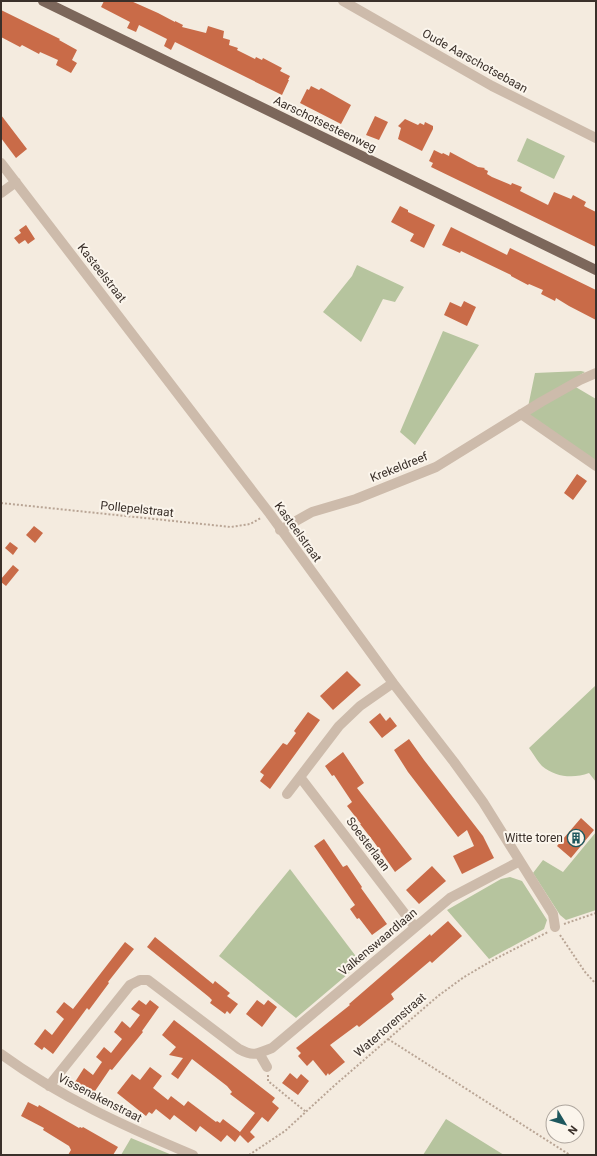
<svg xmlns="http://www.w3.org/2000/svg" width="597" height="1156" font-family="Roboto,sans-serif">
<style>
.green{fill:#b6c49e}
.building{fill:#c96b48}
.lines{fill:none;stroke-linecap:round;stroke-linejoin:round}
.path{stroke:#b9a595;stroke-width:2;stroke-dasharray:2 2;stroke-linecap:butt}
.minor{stroke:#cdbbab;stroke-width:10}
.major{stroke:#7c675b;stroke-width:10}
.labels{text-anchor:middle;stroke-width:4;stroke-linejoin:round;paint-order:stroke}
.street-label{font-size:12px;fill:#3a302a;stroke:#fbf5ec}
.poi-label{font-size:12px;fill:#3a302a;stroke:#fbf5ec;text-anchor:end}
</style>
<rect width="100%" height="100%" fill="#f4ebdf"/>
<path class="green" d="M 527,138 L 565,156 L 554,179 L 517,161 Z
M 357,265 L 404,287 L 395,302 L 383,299 L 361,342 L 323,312 L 352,276 Z
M 443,331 L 479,345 L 415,445 L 400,432 Z
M 581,371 L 585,372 L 528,407 L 535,373 Z
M 574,386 L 596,399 L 596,462 L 528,415 Z
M 595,686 L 596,688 L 596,782 L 589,773 C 573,779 555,777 542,766 C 537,761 533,753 529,748 Z
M 596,832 L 596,910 L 566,920 L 560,915 L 533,873 L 543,860 L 563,872 Z
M 290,869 L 361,963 L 296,1018 L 219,956 Z
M 510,877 L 522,881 L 547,920 L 544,929 L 489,959 L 447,910 L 501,879 Z
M 446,1119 L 504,1155 L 423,1155 Z
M 131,1138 L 172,1155 L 121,1155 Z"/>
<path class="building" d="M 104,1 L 131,1 L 158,13 L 175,22 L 175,21 L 183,25 L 182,27 L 206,33 L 208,26 L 224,31 L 223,38 L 230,40 L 229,45 L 238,48 L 237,50 L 255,59 L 256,57 L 262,60 L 263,58 L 282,68 L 280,71 L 290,76 L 288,80 L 289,80 L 282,95 L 175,42 L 171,50 L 164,46 L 167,39 L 139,25 L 136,32 L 127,28 L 130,22 L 101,7 Z
M 1,10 L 60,39 L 59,40 L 77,50 L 72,60 L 77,63 L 71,73 L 56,65 L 58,60 L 40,52 L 39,54 L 22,45 L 20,47 L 1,37 Z
M 311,86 L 319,90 L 321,88 L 351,105 L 341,124 L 300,103 L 307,89 L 309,90 Z
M 1,115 L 27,149 L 16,158 L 1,138 Z
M 375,116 L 388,122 L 379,140 L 366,135 Z
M 405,119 L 418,125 L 420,123 L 424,125 L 425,122 L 433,126 L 433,129 L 422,151 L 398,139 L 401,128 L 398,126 Z
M 434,150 L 442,154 L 443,153 L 449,156 L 450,152 L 478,167 L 485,168 L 484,169 L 488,171 L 487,174 L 492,177 L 511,185 L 512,183 L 522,187 L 520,191 L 548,205 L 554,192 L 571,199 L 573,195 L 586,202 L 584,206 L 596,212 L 596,247 L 431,167 L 433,163 L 429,161 Z
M 400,206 L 408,210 L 408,212 L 435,225 L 424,248 L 410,241 L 414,234 L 391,222 Z
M 26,225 L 35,239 L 28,244 L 25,240 L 19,244 L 14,238 L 21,233 L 19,230 Z
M 451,227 L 507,255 L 510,248 L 596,290 L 596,320 L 569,306 L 556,298 L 555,301 L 541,294 L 543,290 L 529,284 L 528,285 L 511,276 L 511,275 L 461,251 L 460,253 L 442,245 Z
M 464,301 L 476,307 L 467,326 L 444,315 L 450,302 L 461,307 Z
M 577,474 L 587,481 L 573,500 L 564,493 Z
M 34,526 L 43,533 L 35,543 L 26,535 Z
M 10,542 L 18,548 L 13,555 L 5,548 Z
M 13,565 L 19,570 L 6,586 L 1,582 L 1,579 Z
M 347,671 L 361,685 L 333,710 L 320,696 Z
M 308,712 L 320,720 L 270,789 L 260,781 L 264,775 L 260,772 L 283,743 L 287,745 L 296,733 L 294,731 Z
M 380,713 L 386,721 L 390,717 L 397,726 L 382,738 L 369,722 Z
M 409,739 L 424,760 L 483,836 L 494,858 L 462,874 L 453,856 L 474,846 L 467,830 L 458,837 L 408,772 L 394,750 Z
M 343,752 L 364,783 L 357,788 L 412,859 L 395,872 L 374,842 L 360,824 L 361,824 L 347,806 L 352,802 L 334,775 L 332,776 L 325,766 Z
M 581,818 L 594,830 L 571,858 L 557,846 Z
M 324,839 L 343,867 L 347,865 L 362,887 L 361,888 L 387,924 L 372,935 L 359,918 L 357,919 L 350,909 L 355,905 L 314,846 Z
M 432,866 L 446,881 L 419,904 L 406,890 Z
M 448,921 L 462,936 L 432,963 L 430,961 L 391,994 L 394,999 L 359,1027 L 357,1025 L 330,1045 L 345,1062 L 329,1075 L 328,1073 L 326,1076 L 313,1060 L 307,1066 L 298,1056 L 301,1053 L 296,1048 L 350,1005 L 349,1004 L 430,934 L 431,936 Z
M 155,937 L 213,984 L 215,981 L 230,993 L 227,996 L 238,1004 L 230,1014 L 227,1011 L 225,1014 L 210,1003 L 212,1000 L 209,997 L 147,947 Z
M 125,942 L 134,949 L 108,982 L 109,983 L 89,1010 L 87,1008 L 53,1054 L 44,1047 L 42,1050 L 34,1044 L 45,1029 L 52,1035 L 64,1019 L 56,1012 L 64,1002 L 73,1009 Z
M 139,1000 L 146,1005 L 150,1000 L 159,1007 L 142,1031 L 143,1032 L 112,1070 L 110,1069 L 93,1094 L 75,1082 L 84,1068 L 93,1075 L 102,1062 L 96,1057 L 104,1047 L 111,1053 L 122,1039 L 114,1032 L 122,1021 L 130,1028 L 140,1015 L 131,1009 Z
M 257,1000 L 264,1005 L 268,1000 L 277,1007 L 262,1027 L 246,1014 Z
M 174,1020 L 275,1098 L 272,1102 L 279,1108 L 268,1122 L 262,1117 L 250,1132 L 255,1137 L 248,1143 L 240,1135 L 235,1142 L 227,1135 L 221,1142 L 200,1126 L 196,1132 L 174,1115 L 170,1120 L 156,1109 L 152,1114 L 149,1112 L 146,1116 L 117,1093 L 132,1074 L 140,1080 L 150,1067 L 162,1076 L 153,1088 L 168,1100 L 171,1096 L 184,1106 L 188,1101 L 216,1122 L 217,1121 L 220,1123 L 223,1119 L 240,1132 L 255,1113 L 230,1094 L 232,1092 L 227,1086 L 192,1059 L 178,1079 L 171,1074 L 183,1058 L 169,1055 L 176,1047 L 162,1035 Z
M 290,1073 L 297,1079 L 301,1074 L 309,1081 L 298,1095 L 282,1083 Z
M 28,1102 L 38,1107 L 39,1105 L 79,1128 L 80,1127 L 82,1128 L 83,1127 L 118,1147 L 113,1155 L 68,1155 L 71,1150 L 69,1146 L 43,1130 L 44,1128 L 21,1116 Z"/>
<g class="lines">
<path class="path" d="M 1,503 L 231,527 L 250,524 L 261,518
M 564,924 L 596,913
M 560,935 L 585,972 L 596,984
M 388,1039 L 570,1155
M 268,1075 L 268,1081 L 306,1112
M 249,1155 L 285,1131 L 335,1085 L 438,996 L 464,977 L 495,959 L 548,932"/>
<path class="minor" d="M 343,1 L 492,86 L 596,138
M 1,163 L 270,514 L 393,683 L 454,762 L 483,802 L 553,914 L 555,927
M 1,193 L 16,182
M 521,414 L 596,466
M 280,530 L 312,512 L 356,499 L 436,467 L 541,402 L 580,380 L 596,373
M 300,777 L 415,927
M 287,794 L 339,726 L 360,706 L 393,683
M 259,1053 L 267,1067
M 1,1054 C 60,1097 126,1127 193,1155
M 49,1086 L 130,985 L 140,980 L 148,980 L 239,1049 C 254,1057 256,1054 272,1048 L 450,898 L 520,861"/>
<path class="major" d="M 43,1 L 596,270"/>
</g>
<defs>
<symbol id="building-ring" viewBox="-11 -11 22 22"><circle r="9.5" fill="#fbf5ec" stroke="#1e575d" stroke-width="1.5"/><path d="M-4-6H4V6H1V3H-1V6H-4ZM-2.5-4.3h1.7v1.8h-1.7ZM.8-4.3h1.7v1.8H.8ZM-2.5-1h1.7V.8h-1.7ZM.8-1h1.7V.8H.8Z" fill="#1e575d"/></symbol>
</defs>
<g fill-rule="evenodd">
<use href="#building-ring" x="566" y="828" width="20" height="20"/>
</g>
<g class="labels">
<g class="street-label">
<text transform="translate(475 61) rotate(29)" y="4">Oude Aarschotsebaan</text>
<text transform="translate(325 124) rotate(26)" y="4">Aarschotsesteenweg</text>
<text transform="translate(102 273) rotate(52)" y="4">Kasteelstraat</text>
<text transform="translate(399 467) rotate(-22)" y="4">Krekeldreef</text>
<text transform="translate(137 509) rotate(6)" y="4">Pollepelstraat</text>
<text transform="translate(298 532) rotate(54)" y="4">Kasteelstraat</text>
<text transform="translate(368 844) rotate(53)" y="4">Soesterlaan</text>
<text transform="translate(378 942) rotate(-40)" y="4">Valkenswaardlaan</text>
<text transform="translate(390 1025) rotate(-41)" y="4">Watertorenstraat</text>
<text transform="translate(100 1098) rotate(27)" y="4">Vissenakenstraat</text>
</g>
<g class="poi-label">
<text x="563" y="842">Witte toren</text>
</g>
</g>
<rect width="597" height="1156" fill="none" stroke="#3a302a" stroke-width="4"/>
<g transform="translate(565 1124) rotate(128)"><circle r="19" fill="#fbf5ec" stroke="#aea69e"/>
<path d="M0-3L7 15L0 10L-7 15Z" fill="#1e575d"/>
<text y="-6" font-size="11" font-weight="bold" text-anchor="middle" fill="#3a302a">N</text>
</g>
</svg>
